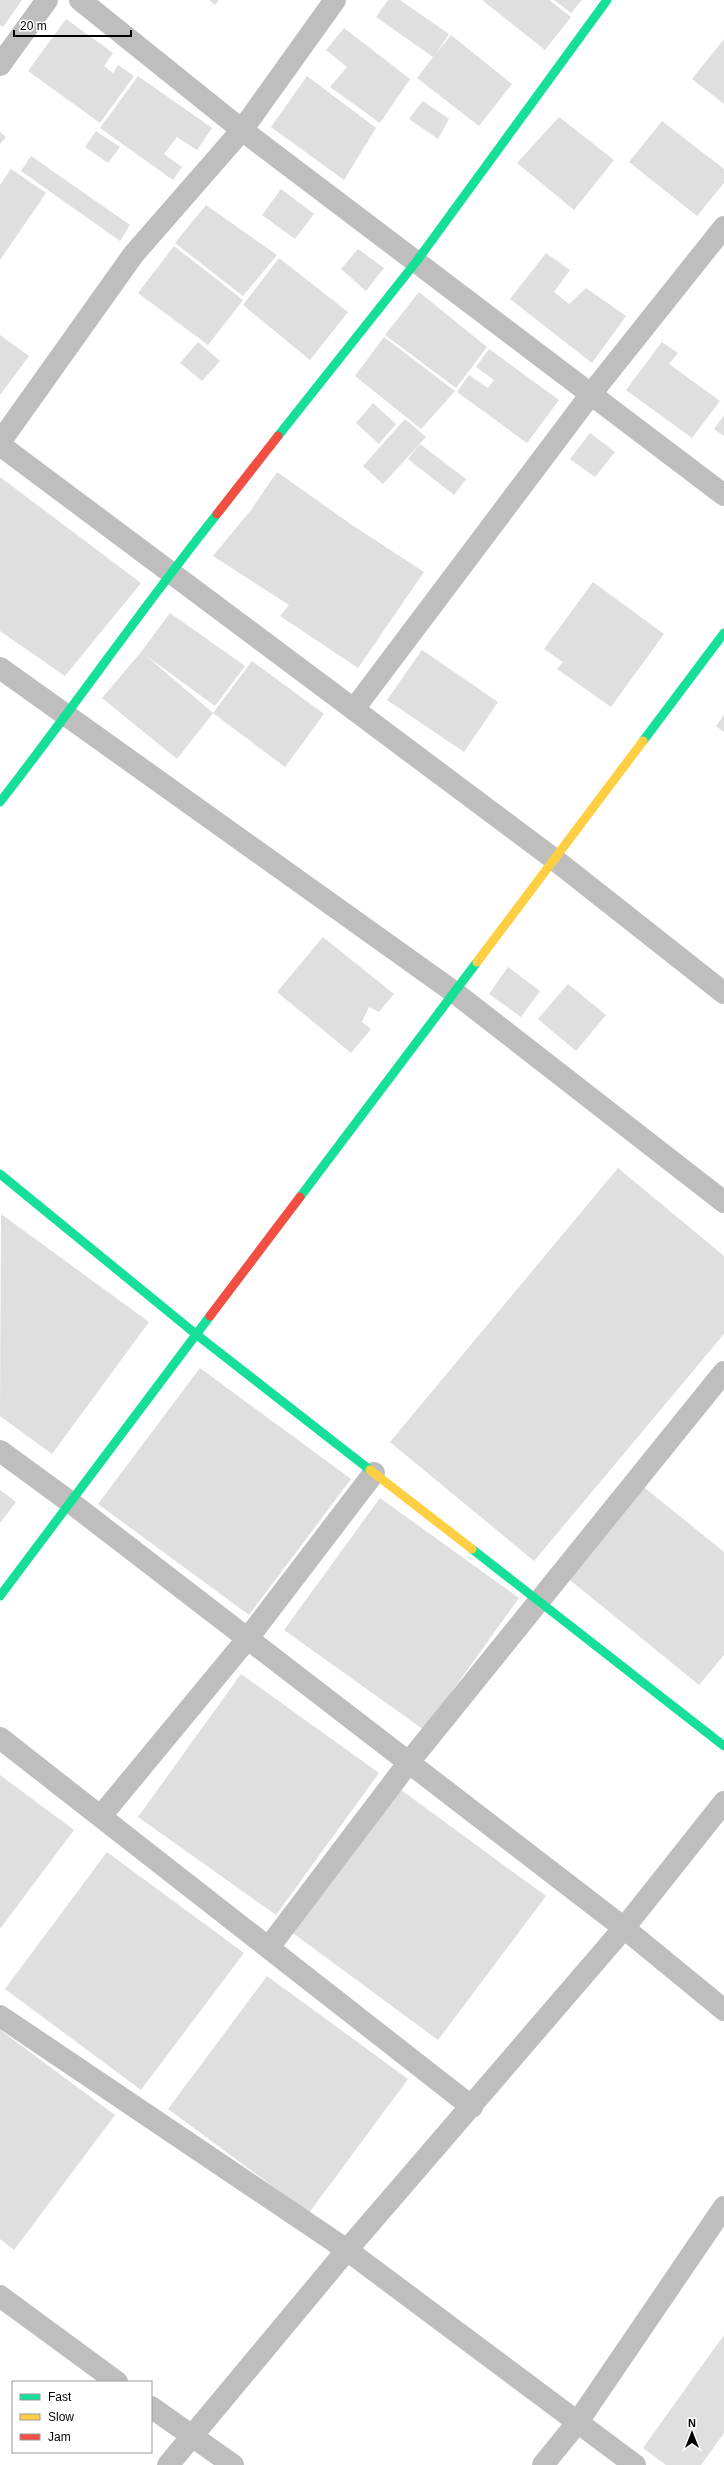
<svg xmlns="http://www.w3.org/2000/svg" width="724" height="2465" font-family="Helvetica,sans-serif">
<style>
.building{fill:#dfdfdf}
.lines{fill:none;stroke-linecap:round;stroke-linejoin:round}
.street{stroke:#bebebe;stroke-width:22}
.fast{stroke:#16e098;stroke-width:9}
.slow{stroke:#ffcf43;stroke-width:9}
.jam{stroke:#f24e42;stroke-width:9}
</style>
<rect width="100%" height="100%" fill="#fff"/>
<path class="building" d="M 0,0 L 22,0 L 3,27 L 0,25 Z
M 209,0 L 219,0 L 215,5 Z
M 388,0 L 400,0 L 449,34 L 435,55 L 451,35 L 512,84 L 479,126 L 417,78 L 433,57 L 376,17 Z
M 482,0 L 549,0 L 571,17 L 545,50 Z
M 554,0 L 582,0 L 571,13 Z
M 66,19 L 113,53 L 104,66 L 113,73 L 118,65 L 134,76 L 100,123 L 28,71 Z
M 344,28 L 410,79 L 380,123 L 330,87 L 347,67 L 326,50 Z
M 724,39 L 724,104 L 692,79 Z
M 138,76 L 212,128 L 197,150 L 177,137 L 164,154 L 182,167 L 173,180 L 100,128 Z
M 307,76 L 376,128 L 344,180 L 271,127 Z
M 423,101 L 449,119 L 438,139 L 409,119 Z
M 559,117 L 614,160 L 574,210 L 517,163 Z
M 662,121 L 724,169 L 724,183 L 697,216 L 629,162 Z
M 96,131 L 120,147 L 108,163 L 85,147 Z
M 0,132 L 6,137 L 0,144 Z
M 31,156 L 130,225 L 120,241 L 21,171 Z
M 11,169 L 46,193 L 0,260 L 0,185 Z
M 281,189 L 314,214 L 295,239 L 262,215 Z
M 206,205 L 277,255 L 243,296 L 175,243 Z
M 174,246 L 243,300 L 208,345 L 138,293 Z
M 358,249 L 384,268 L 366,291 L 341,269 Z
M 546,253 L 570,270 L 554,292 L 569,304 L 586,288 L 626,316 L 592,363 L 510,299 Z
M 279,258 L 348,312 L 310,360 L 243,305 Z
M 419,292 L 487,347 L 456,388 L 385,335 Z
M 0,335 L 29,356 L 0,395 Z
M 384,337 L 455,391 L 421,429 L 355,376 Z
M 198,342 L 220,361 L 202,381 L 180,363 Z
M 662,342 L 678,353 L 669,364 L 720,401 L 692,438 L 626,390 Z
M 489,349 L 559,400 L 527,443 L 457,392 L 469,375 L 488,388 L 494,380 L 476,367 Z
M 373,403 L 396,424 L 379,444 L 356,423 Z
M 724,415 L 724,436 L 714,429 Z
M 405,419 L 426,437 L 383,484 L 363,466 Z
M 590,433 L 615,452 L 595,477 L 570,459 Z
M 420,444 L 466,479 L 454,495 L 408,459 Z
M 277,472 L 352,525 L 424,572 L 358,668 L 280,616 L 289,605 L 213,556 L 251,510 Z
M 0,477 L 141,583 L 65,676 L 0,631 Z
M 593,582 L 664,634 L 611,707 L 557,669 L 563,662 L 544,649 Z
M 170,613 L 245,666 L 215,706 L 144,654 L 213,713 L 177,759 L 102,698 L 141,652 Z
M 422,650 L 498,702 L 464,752 L 387,700 Z
M 252,661 L 324,714 L 285,767 L 213,713 Z
M 724,715 L 724,732 L 716,726 Z
M 323,937 L 394,994 L 379,1012 L 369,1007 L 362,1022 L 371,1029 L 351,1053 L 277,992 Z
M 508,967 L 540,991 L 521,1017 L 489,994 Z
M 568,984 L 606,1015 L 576,1051 L 538,1019 Z
M 618,1168 L 724,1256 L 724,1334 L 534,1561 L 390,1442 Z
M 1,1214 L 149,1322 L 52,1454 L 0,1416 Z
M 200,1368 L 351,1479 L 249,1615 L 98,1504 Z
M 640,1484 L 724,1552 L 724,1655 L 699,1685 L 565,1576 Z
M 0,1490 L 16,1502 L 0,1523 Z
M 380,1498 L 519,1598 L 424,1730 L 284,1630 Z
M 241,1674 L 379,1773 L 276,1915 L 138,1817 Z
M 0,1775 L 74,1830 L 0,1929 Z
M 397,1787 L 546,1896 L 438,2040 L 290,1931 Z
M 107,1852 L 244,1953 L 141,2090 L 5,1989 Z
M 267,1976 L 408,2079 L 309,2213 L 168,2109 Z
M 0,2030 L 115,2115 L 14,2250 L 0,2239 Z
M 724,2335 L 724,2433 L 701,2465 L 666,2465 L 643,2448 Z"/>
<g class="lines">
<path class="street" d="M 80,0 L 242,130 L 724,495
M 0,65 L 47,0
M 0,442 L 133,255 L 242,130 L 335,0
M 0,445 L 554,859 L 724,993
M 0,668 L 454,992 L 724,1202
M 354,709 L 591,394 L 724,227
M 0,1451 L 70,1502 L 624,1928 L 724,2010
M 0,1738 L 472,2107
M 101,1816 L 248,1638 L 374,1473
M 269,1947 L 409,1762 L 724,1372
M 0,2016 L 347,2250 L 635,2465
M 0,2296 L 117,2382
M 151,2407 L 233,2465
M 168,2465 L 347,2250 L 624,1928 L 724,1802
M 543,2465 L 577,2423 L 724,2207"/>
<path class="fast" d="M 278,436 L 416,262 L 607,0
M 643,741 L 724,633
M 0,802 C 74,707 142,608 217,514
M 0,1174 L 197,1335 L 370,1470
M 300,1197 L 477,962
M 472,1549 L 724,1746
M 0,1596 L 210,1316"/>
<path class="slow" d="M 477,962 L 643,741
M 370,1470 L 472,1549"/>
<path class="jam" d="M 217,514 L 278,436
M 210,1316 L 300,1197"/>
</g>
<rect x="12" y="2381" width="140" height="72" fill="#ffffff" stroke="#999999"/>
<rect x="20" y="2394" width="20" height="6" fill="#16e098" stroke="#999999"/>
<text x="48" y="2401" font-size="12" fill="#000000">Fast</text>
<rect x="20" y="2414" width="20" height="6" fill="#ffcf43" stroke="#999999"/>
<text x="48" y="2421" font-size="12" fill="#000000">Slow</text>
<rect x="20" y="2434" width="20" height="6" fill="#f24e42" stroke="#999999"/>
<text x="48" y="2441" font-size="12" fill="#000000">Jam</text>
<g transform="translate(692 2433)" stroke="#ffffff" stroke-width="3" paint-order="stroke">
<path d="M0-3L7 15L0 10L-7 15Z" fill="#000000"/>
<text y="-6" font-size="11" font-weight="bold" text-anchor="middle" fill="#000000">N</text>
</g>
<path d="M14 30v6h117v-6" fill="none" stroke="#000000" stroke-width="2"/>
<text x="20" y="30" font-size="12" fill="#000000" stroke="#ffffff" stroke-width="3" paint-order="stroke">20 m</text>
</svg>
